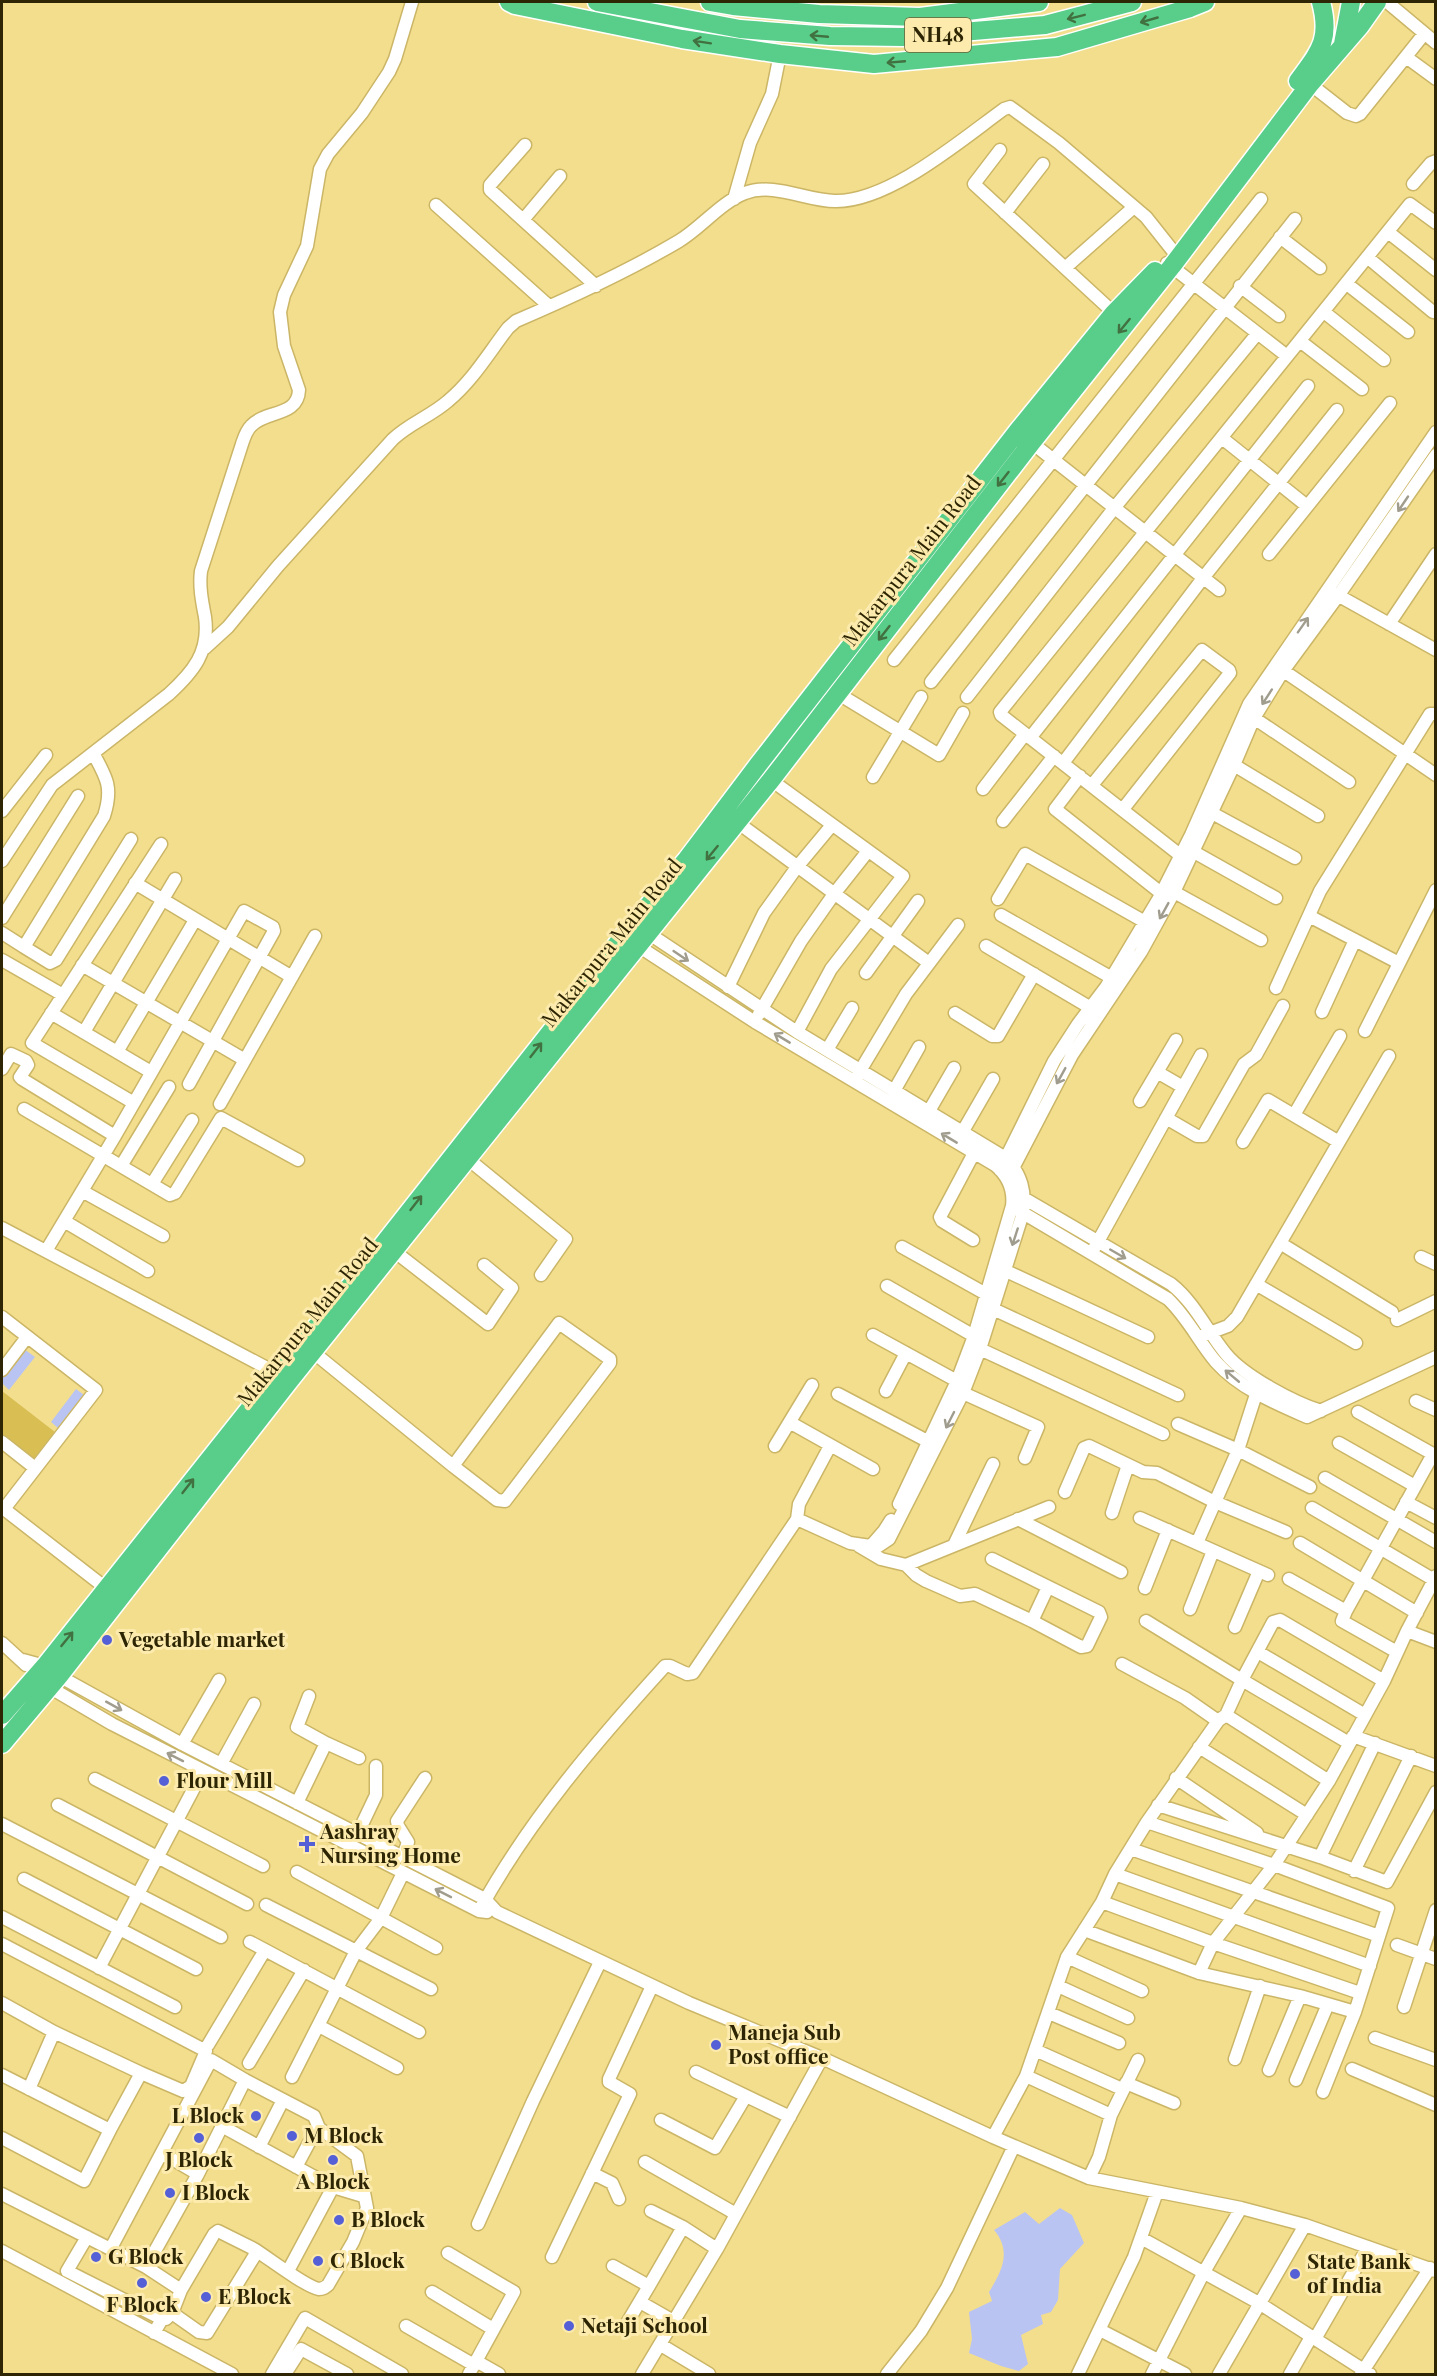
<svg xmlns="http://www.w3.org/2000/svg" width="1437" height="2376" font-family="'Playfair Display',serif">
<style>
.green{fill:#d9be53}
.water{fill:#bac4f2}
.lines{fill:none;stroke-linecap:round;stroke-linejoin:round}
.minor-casing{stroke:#cbb667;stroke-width:15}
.highway-casing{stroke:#fff;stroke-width:21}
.minor{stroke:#fff;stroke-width:12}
.highway{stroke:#59ce8a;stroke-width:18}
.oneway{stroke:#417140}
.oneway2{stroke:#a09d8e}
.poi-dot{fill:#555fd6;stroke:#fcebad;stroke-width:2}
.labels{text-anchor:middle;stroke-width:6;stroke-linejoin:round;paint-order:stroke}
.shield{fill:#fcebad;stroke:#6b6036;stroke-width:1.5}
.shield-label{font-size:20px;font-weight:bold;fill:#2d2503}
.street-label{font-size:21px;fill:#2d2503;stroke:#fcebad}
.poi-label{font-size:21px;font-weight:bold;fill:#2d2503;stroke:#fcebad;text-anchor:start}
</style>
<rect width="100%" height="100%" fill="#f3de8e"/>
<path class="green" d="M 2,1391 L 55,1432 L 33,1460 L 2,1436 Z"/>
<path class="water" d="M 24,1349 L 35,1357 L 9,1390 L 2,1383 L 2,1378 Z
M 76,1389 L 84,1395 L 58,1428 L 51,1422 Z
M 1060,2208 L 1072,2215 L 1084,2243 L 1060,2269 L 1058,2300 L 1051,2312 L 1041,2315 L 1043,2324 L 1021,2335 L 1028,2364 L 1019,2371 L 1001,2366 L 969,2353 L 972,2339 L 969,2312 L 992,2301 L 989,2292 C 1002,2271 1012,2251 994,2230 L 1025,2212 L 1039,2224 Z"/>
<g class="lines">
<defs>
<path id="minor" d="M 1387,2 L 1436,43
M 1406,57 L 1436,79
M 1310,84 L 1347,113 L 1356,116 L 1360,114 L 1424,34
M 525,145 L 490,185 L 490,190 L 596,286
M 1000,150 L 974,184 L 1114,313
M 1413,184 L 1431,163 L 1436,161
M 734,199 L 750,143 L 772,94 L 780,54
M 436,205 L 549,306
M 1005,213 L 1043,164
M 523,220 L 560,176
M 1388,232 L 1436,270
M 1280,237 L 1320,268
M 1367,257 L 1433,312
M 1167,263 L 1287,356
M 1065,268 L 1134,207
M 1347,284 L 1408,332
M 1240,286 L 1279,316
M 1324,312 L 1384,360
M 1300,341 L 1362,389
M 1222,438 L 1307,506
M 1027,439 L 1219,590
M 1269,554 L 1390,403
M 1332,592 L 1436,650
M 1389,624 L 1436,554
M 205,648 L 228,627 L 278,566 L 393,439 C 410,423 431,416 448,401 C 473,380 488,354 508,328 L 516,321 C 572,297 627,272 679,241 C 702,227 720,203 745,193 C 775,182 806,201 835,201 C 889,202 961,140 1004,109 L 1010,107 L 1059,143 L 1146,217 L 1173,251
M 894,660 L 1261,199
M 1278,667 L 1436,775
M 931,682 L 1295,219
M 837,693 L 939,755 L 963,713
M 967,697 L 1115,507 L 1257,334
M 1248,714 L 1349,782
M 1030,738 L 1308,386
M 1229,762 L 1318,816
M 1063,763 L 1203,578 L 1337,410
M 1080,776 L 1055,809 L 1161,893
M 873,777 L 921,697
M 771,780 L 903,876 L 831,969 L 797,1032
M 1092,785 L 1202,650 L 1229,670 L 1230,673 L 1123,809
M 983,789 L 1025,734
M 2,811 L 46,755
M 1212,813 L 1295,858
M 1003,821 L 1054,756
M 737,822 L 929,963
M 1194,852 L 1276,898
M 1180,855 L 1001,715 L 1000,712 L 1410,204 L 1436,223
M 2,861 L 52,785 L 169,694 C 193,672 210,652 205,617 C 202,601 199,587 201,571 L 242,444 C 244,438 246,431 251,426 C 265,410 298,417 299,390 L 284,346 L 280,312 L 284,295 L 307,246 L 320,169 L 328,154 L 362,113 L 389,72 L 395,59 L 412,2
M 135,883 L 292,977
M 1174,892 L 1261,940
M 998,899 L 1025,854 L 1145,922
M 1001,915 L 1112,978
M 1309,916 L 1399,963
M 2,918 L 78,796
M 2,933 L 24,947 L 104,816 C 113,788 107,778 93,753
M 632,942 L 755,1022 L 995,1165 C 1008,1176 1014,1190 1012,1206 L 974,1336 L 957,1381 L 899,1504
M 986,946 L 1096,1011
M 24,947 L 50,963 L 56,960 L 131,839
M 2,960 L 63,995
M 82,965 L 245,1060
M 866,973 L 918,901
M 728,987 L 764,913 L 797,867 L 832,825
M 1276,988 L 1320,891 L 1430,714 L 1436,714
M 1322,1012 L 1355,940
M 51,1013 L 151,1072
M 955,1013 L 992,1036 L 998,1036 L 1034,974
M 759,1014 L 801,941 L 834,894 L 868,851
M 1365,1031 L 1436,890
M 84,1032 L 175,879
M 827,1050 L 852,1008
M 117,1052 L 195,920
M 2,1069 L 11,1054 L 26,1061 L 28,1065 L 20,1077 L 22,1079 L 115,1136
M 1157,1072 L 1183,1087
M 857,1076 L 906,994 L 958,925
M 894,1091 L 919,1047
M 1140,1101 L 1176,1040
M 134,1103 L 32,1043 L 161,844
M 220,1104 L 315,936
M 24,1109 L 170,1195 L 175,1193 L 221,1118 L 298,1160
M 929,1111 L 954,1068
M 1294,1115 L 1340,1036
M 1166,1118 L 1197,1136 L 1203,1136 L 1244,1064 L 1256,1055 L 1283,1006
M 963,1131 L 993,1079
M 1243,1142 L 1268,1100 L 1339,1142
M 468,1159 L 566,1239 L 541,1275
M 121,1166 L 169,1087
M 1000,1170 L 1054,1061 L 1078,1024 L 1106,987 L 1159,898 L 1191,835 L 1249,704 L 1436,432
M 1011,1172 L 1072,1055 L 1141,952 L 1174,892 L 1234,765 L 1254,718 L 1283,671 L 1338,596 L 1436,455
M 152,1184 L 192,1120
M 82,1191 L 163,1236
M 1020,1196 L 1171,1284 C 1195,1303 1207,1331 1226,1354 C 1244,1376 1293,1402 1321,1411
M 1018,1210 L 1168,1299 C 1188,1318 1199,1342 1216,1362 C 1239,1388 1275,1403 1307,1417 L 1436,1357
M 64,1221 L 148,1271
M 2,1228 L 284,1377
M 973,1240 L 942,1221 L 940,1217 L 974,1153
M 1280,1243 L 1392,1312
M 902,1247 L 986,1294
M 1095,1247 L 1201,1055
M 46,1251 L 115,1136 L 244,911 L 273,927 L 274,931 L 189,1084
M 394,1251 L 488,1324 L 512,1288 L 484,1265
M 1421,1257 L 1436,1264
M 1004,1270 L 1148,1337
M 1256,1284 L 1356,1343
M 887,1286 L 974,1336
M 993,1309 L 1178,1395
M 2,1317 L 96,1390 L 4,1509 L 107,1589
M 1397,1320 L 1436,1301
M 873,1335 L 957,1381
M 1204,1335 L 1228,1326 L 1237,1317 L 1389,1056
M 980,1349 L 1163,1434
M 313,1352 L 453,1466 L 559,1323 L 610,1359 L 610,1363 L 505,1501 L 497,1500 L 453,1466
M 2,1370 L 27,1337
M 886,1391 L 906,1353
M 963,1393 L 1038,1427 L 1025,1458
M 838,1394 L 933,1444
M 1416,1401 L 1436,1410
M 791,1423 L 873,1469
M 1178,1424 L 1238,1450 L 1310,1487
M 2,1442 L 35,1468
M 1339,1443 L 1415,1486
M 775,1446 L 812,1385
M 1325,1478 L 1436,1542
M 1065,1492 L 1084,1448 L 1089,1446 L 1143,1472 L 1157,1473 L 1215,1502 L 1286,1532
M 1406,1502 L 1436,1518
M 1312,1508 L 1436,1581
M 1112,1513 L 1128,1465
M 1140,1518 L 1268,1575
M 797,1519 L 799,1504 L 830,1446
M 1018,1519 L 1121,1572
M 1197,1543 L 1238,1450 L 1259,1385
M 1300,1543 L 1417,1613
M 954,1545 L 993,1464
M 859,1546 L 881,1559 L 906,1565 L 1049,1507
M 870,1547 L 884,1531 L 891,1520
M 906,1565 L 916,1575 L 926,1581 L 960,1596 L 975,1594 L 1032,1621 L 1081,1647 L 1087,1646 L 1101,1617 L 1099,1612 L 992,1559
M 1289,1579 L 1346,1611 L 1342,1621 L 1397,1652
M 1145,1588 L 1168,1530
M 1190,1609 L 1213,1551
M 1346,1611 L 1432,1456 L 1431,1453 L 1358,1412
M 1032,1621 L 1048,1587
M 1146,1621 L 1242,1680 L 1273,1622 L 1280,1620 L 1384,1681
M 1235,1627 L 1259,1571
M 1407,1631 L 1436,1576
M 2,1643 L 26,1665
M 1258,1652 L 1365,1715
M 23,1660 L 45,1666 L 59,1676 L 182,1744 L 485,1899 L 497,1912 L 689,2003 L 822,2058 L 993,2137 L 1089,2178 L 1241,2208 L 1305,2225 L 1436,2271
M 44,1684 L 112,1724 L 479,1911 L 487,1912
M 1226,1715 L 1242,1680 L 1349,1743
M 1219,1720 L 1226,1715 L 1329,1781
M 1353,1736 L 1436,1766
M 326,1743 L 359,1758
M 182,1744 L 219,1680
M 1199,1747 L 1307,1815
M 221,1764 L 254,1704
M 1176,1778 L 1257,1833
M 95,1779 L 263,1866
M 297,1803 L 326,1743 L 297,1727 L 309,1696
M 58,1805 L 247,1904
M 1158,1805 L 1320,1857 L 1387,1882 L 1436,1792
M 1147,1822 L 1274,1865 L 1388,1908 L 1355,2012 L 1323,2092
M 2,1824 L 221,1937
M 357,1835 L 376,1795 L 376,1766
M 1131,1849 L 1379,1936
M 403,1857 L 408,1842 L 398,1826 L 397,1821 L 425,1778
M 1320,1857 L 1375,1743
M 1354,1871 L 1411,1756
M 297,1872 L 436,1948
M 1115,1874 L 1370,1966
M 24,1879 L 196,1969
M 1102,1902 L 1213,1943 L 1274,1865 L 1329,1781 L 1384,1681 L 1407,1631 L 1436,1642
M 266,1905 L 431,1989
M 479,1911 C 529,1820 596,1742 665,1666 L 670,1666 L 687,1674 L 693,1673 L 797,1519 L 850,1543 L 877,1547 L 889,1539 L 963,1393 L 980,1349 L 1023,1213 C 1026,1191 1021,1175 1007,1159 L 797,1032 L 642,929
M 2,1917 L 175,2007
M 1084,1930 L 1199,1973 L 1300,1996 L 1355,2012
M 250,1942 L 419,2032
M 2,1944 L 206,2051 L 191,2086 L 183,2091 L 141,2073
M 1397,1945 L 1436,1959
M 1067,1957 L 1142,1991
M 99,1968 L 203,1771
M 1199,1973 L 1213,1943 L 1360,1993
M 1058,1986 L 1128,2018
M 2,2003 L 54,2032 L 141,2073 L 110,2130
M 1404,2007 L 1436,1910
M 1049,2013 L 1119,2043
M 319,2026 L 397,2068
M 1375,2038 L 1436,2060
M 208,2045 L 265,1950
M 1035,2050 L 1122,2089
M 1235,2059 L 1260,1986
M 249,2063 L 304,1970
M 1352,2069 L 1436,2105
M 1269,2070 L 1300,1996
M 696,2072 L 790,2117
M 2,2075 L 110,2130 L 84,2181 L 2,2138
M 1026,2076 L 1111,2115
M 292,2077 L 356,1951 L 381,1918 L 403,1873
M 1296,2080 L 1328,2004
M 1126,2083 L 1174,2103
M 29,2089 L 54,2032
M 661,2120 L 715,2148 L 746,2096
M 227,2129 L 333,2187
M 993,2137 L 1026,2076 L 1067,1957 L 1102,1902 L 1115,1874 L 1147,1822 L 1218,1721 L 1185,1698 L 1122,1664
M 259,2147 L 283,2100
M 162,2153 L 198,2174
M 645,2162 L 736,2214
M 296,2167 L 318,2126
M 592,2173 L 612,2183 L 619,2199
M 1089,2178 L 1099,2157 L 1111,2115 L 1138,2060
M 2,2194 L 146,2267 L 198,2174 L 245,2080
M 651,2211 L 683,2227 L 717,2249
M 478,2224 L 533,2101 L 600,1962
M 87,2237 L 67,2271 L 162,2319
M 1141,2238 L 1259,2303 L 1370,2374
M 111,2248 L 211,2060 L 245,2080 L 314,2116 L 319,2128 L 357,2156 L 367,2208 L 353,2242 L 328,2285 C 324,2288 323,2289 319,2289 C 306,2287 267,2257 254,2249 L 255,2255 L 207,2333 L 199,2332 L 172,2313 L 166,2319 L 162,2319 L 154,2333
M 2,2251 L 232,2374
M 448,2253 L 514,2292 L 469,2374
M 552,2257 L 630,2094 L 609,2082 L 609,2079 L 652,1986
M 613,2266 L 649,2286 L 683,2227
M 146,2267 L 181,2290 L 172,2313
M 288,2271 L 333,2187 L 363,2196
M 181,2290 L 214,2234 L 218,2231 L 254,2249
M 432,2292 L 493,2329
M 640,2302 L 675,2322
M 406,2326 L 474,2365
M 624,2328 L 649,2286
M 1100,2330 L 1185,2374
M 1315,2339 L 1368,2247
M 661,2345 L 709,2374
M 476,2361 L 499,2374
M 272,2374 L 305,2318 L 402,2374
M 285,2374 L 301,2349 L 347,2374
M 642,2374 L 717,2249 L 822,2058
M 887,2374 L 921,2331 L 947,2288 L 1014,2146
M 1078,2374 L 1134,2257 L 1157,2192
M 1152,2374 L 1204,2272 L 1241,2208
M 1219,2374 L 1305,2225
M 1290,2374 L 1311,2337
M 1361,2374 L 1430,2268"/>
<path id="highway" d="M 509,2 L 515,5 L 682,39 L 780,54 L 874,64 L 1057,47 L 1190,8 L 1205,2
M 597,2 L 740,29 L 830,36 L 903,37 L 1045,25 L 1132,2
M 710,2 L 733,6 L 819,14 L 920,17 L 1039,2
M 1343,44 L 1351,2
M 1298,81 C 1320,51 1331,40 1321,2
M 2,1715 L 45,1666 L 278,1373 L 356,1279 L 575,1001 L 623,936 L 687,859 L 758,765 L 1017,432 L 1114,313 L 1155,271
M 2,1744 L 59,1676 L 290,1380 L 771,780 L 1032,442 L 1172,266 L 1310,84 L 1360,26 L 1377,2"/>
</defs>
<use href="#minor" class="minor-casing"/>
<use href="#highway" class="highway-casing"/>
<use href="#minor" class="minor"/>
<use href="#highway" class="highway"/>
</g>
<defs><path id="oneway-shaft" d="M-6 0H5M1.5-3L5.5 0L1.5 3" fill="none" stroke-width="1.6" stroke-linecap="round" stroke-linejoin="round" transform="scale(1.5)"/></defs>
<g class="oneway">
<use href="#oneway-shaft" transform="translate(1076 17) rotate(166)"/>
<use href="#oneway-shaft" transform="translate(1149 20) rotate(164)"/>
<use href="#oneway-shaft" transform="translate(819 36) rotate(-175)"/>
<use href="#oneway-shaft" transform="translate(702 42) rotate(-171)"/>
<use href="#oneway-shaft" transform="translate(896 62) rotate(175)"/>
<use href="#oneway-shaft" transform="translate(1124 326) rotate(129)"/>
<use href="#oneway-shaft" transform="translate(1003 479) rotate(128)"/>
<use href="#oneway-shaft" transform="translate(884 633) rotate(128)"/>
<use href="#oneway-shaft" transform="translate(712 853) rotate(129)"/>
<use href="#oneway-shaft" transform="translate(536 1050) rotate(-52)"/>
<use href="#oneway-shaft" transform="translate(416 1203) rotate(-52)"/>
<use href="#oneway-shaft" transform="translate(188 1486) rotate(-52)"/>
<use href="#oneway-shaft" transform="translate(67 1639) rotate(-51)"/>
</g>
<g class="oneway2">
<use href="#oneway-shaft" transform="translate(1403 504) rotate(124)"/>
<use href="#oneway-shaft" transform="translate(1303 625) rotate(-55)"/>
<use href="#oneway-shaft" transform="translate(1267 697) rotate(123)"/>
<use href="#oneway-shaft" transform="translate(1164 911) rotate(119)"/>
<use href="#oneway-shaft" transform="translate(681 956) rotate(34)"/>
<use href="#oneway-shaft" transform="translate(782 1038) rotate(-149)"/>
<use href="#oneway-shaft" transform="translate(1061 1076) rotate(119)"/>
<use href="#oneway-shaft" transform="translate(949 1138) rotate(-149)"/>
<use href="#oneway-shaft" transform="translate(1015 1237) rotate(108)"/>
<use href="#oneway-shaft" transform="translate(1118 1254) rotate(30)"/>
<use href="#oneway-shaft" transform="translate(1232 1376) rotate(-140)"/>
<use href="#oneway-shaft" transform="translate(950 1420) rotate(117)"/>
<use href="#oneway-shaft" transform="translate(114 1706) rotate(29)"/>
<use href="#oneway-shaft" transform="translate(175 1757) rotate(-153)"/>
<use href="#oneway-shaft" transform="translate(443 1893) rotate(-153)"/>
</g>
<g class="poi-dot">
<circle cx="107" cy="1640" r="6"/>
<circle cx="164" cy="1781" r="6"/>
<path d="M304 1835h6v6h6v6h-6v6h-6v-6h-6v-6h6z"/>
<circle cx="716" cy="2045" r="6"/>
<circle cx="256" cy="2116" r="6"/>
<circle cx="292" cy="2136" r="6"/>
<circle cx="199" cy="2138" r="6"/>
<circle cx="333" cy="2160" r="6"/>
<circle cx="170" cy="2193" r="6"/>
<circle cx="339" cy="2220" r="6"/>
<circle cx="96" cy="2257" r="6"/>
<circle cx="318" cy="2261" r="6"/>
<circle cx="1295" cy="2274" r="6"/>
<circle cx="142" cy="2283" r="6"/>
<circle cx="206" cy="2297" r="6"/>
<circle cx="569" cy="2326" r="6"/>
</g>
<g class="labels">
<rect class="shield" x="905" y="18" width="66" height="34" rx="4.5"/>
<g class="shield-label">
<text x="938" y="42">NH48</text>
</g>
<g class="street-label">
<text transform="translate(912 561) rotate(-52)" y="7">Makarpura Main Road</text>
<text transform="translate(612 943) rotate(-51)" y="7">Makarpura Main Road</text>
<text transform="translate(308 1322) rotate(-51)" y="7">Makarpura Main Road</text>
</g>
<g class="poi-label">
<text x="119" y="1647">Vegetable market</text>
<text x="176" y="1788">Flour Mill</text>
<text x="320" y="1839">Aashray<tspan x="320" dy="24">Nursing Home</tspan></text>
<text x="728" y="2040">Maneja Sub<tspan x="728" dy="24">Post office</tspan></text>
<text x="244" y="2123" text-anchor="end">L Block</text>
<text x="304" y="2143">M Block</text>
<text x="199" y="2167" text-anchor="middle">J Block</text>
<text x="333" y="2189" text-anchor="middle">A Block</text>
<text x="182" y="2200">I Block</text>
<text x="351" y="2227">B Block</text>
<text x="108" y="2264">G Block</text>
<text x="330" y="2268">C Block</text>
<text x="1307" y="2269">State Bank<tspan x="1307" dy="24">of India</tspan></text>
<text x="218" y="2304">E Block</text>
<text x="142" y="2312" text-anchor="middle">F Block</text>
<text x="581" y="2333">Netaji School</text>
</g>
</g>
<rect width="1437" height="2376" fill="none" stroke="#2d2503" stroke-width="6"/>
</svg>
